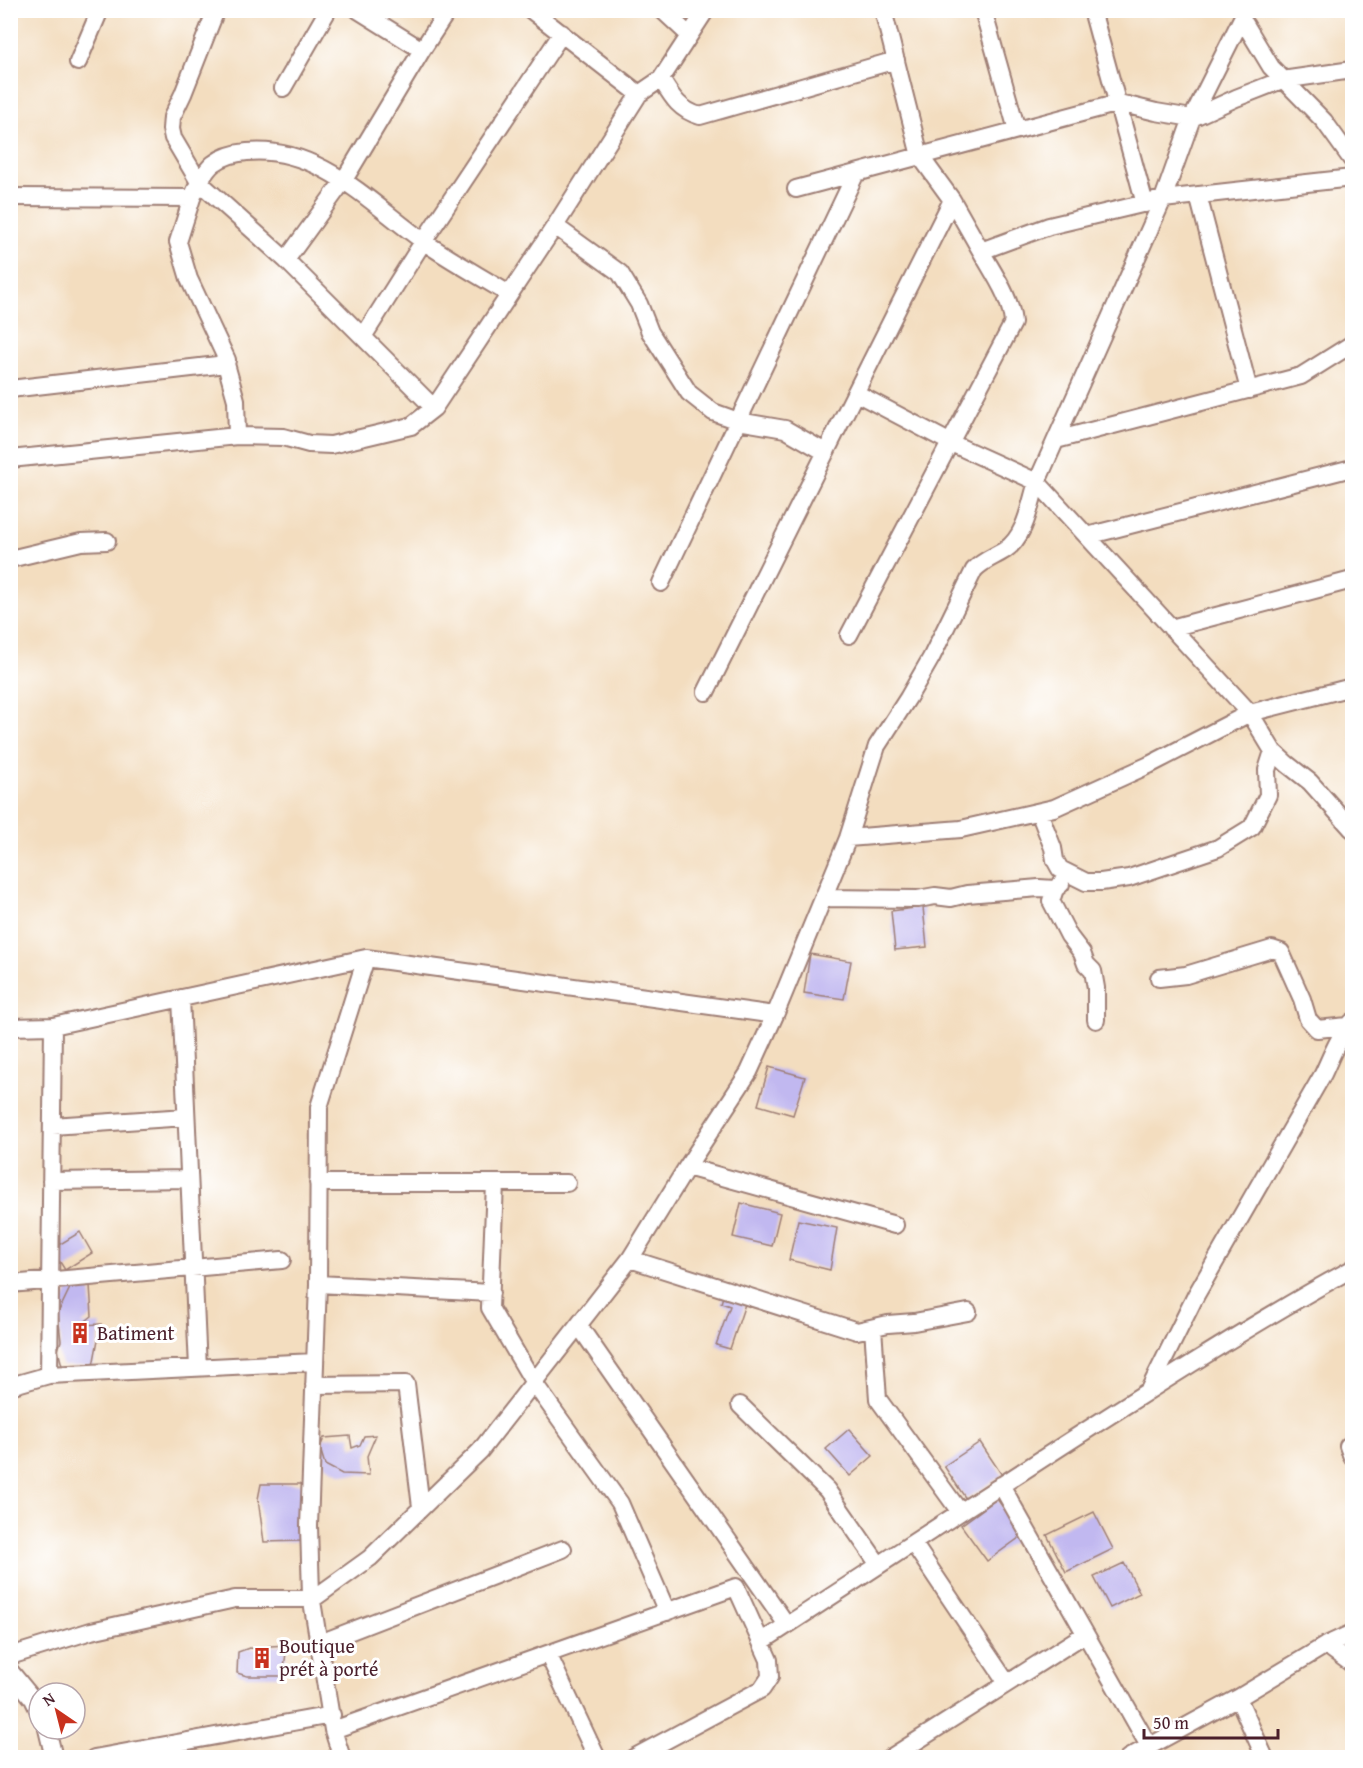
<svg xmlns="http://www.w3.org/2000/svg" width="1363" height="1768" font-family="'Gentium Book Plus',serif">
<style>
.building{fill:#c1b8f0}
.lines{fill:none;stroke-linecap:round;stroke-linejoin:round}
.minor-casing{stroke:#9e7e75;stroke-width:20}
.minor{stroke:#fff;stroke-width:16}
.labels{text-anchor:middle;stroke-width:6;stroke-linejoin:round;paint-order:stroke}
.poi-label{font-size:20px;fill:#4a1f2b;stroke:#fff;text-anchor:start}
</style>
<rect width="100%" height="100%" fill="#fff"/>
<filter id="ink" filterUnits="userSpaceOnUse"><feTurbulence type="fractalNoise" baseFrequency=".0167" numOctaves="2"/><feDisplacementMap in="SourceGraphic" scale="12" xChannelSelector="R" yChannelSelector="G"/><feConvolveMatrix kernelMatrix="1 2 1 2 8 2 1 2 1" color-interpolation-filters="sRGB"/></filter>
<filter id="wash" filterUnits="userSpaceOnUse"><feTurbulence type="fractalNoise" baseFrequency=".008" numOctaves="4" result="noise"/><feDisplacementMap in="SourceGraphic" scale="24" xChannelSelector="R" yChannelSelector="G"/><feGaussianBlur stdDeviation="1.35" result="paint"/><feColorMatrix in="noise" values="0 0 0 0 0 0 0 0 0 0 0 0 0 0 0 0 0 1.4 0 .05"/><feComposite in="paint" operator="in"/></filter>
<g filter="url(#wash)">
<rect width="100%" height="100%" fill="#f3ddbf"/>
<g id="blocks">
<path class="building" d="M 923,907 L 927,947 L 895,950 L 891,911 Z
M 810,954 L 851,961 L 844,999 L 804,993 Z
M 769,1067 L 805,1077 L 793,1115 L 758,1105 Z
M 741,1203 L 780,1213 L 772,1246 L 733,1237 Z
M 798,1220 L 837,1228 L 830,1270 L 789,1260 Z
M 80,1232 L 92,1253 L 65,1270 L 52,1249 Z
M 90,1285 L 92,1316 L 81,1325 L 101,1324 L 93,1366 L 62,1366 L 58,1350 L 61,1341 L 58,1313 L 70,1288 Z
M 724,1293 L 746,1301 L 730,1349 L 716,1345 L 730,1306 L 721,1303 Z
M 849,1429 L 873,1456 L 850,1476 L 826,1449 Z
M 376,1435 L 367,1456 L 369,1475 L 342,1474 L 325,1465 L 320,1448 L 324,1438 L 350,1436 L 352,1448 L 360,1445 L 364,1436 Z
M 980,1442 L 1002,1475 L 966,1499 L 944,1466 Z
M 261,1484 L 303,1484 L 301,1541 L 264,1542 L 258,1499 Z
M 997,1499 L 1023,1535 L 987,1561 L 961,1525 Z
M 1094,1512 L 1113,1549 L 1066,1572 L 1047,1535 Z
M 1124,1563 L 1140,1593 L 1110,1608 L 1094,1577 Z
M 287,1645 L 283,1676 L 247,1676 L 237,1673 L 238,1652 L 249,1648 L 259,1649 L 270,1646 Z"/>
</g>
</g>
<g filter="url(#ink)">
<use href="#blocks" fill-opacity="0" stroke="#9e7e75" stroke-width="1.5"/>
<g class="lines">
<defs>
<path id="minor" d="M 216,10 L 183,94 L 172,117 L 171,129 L 173,138 L 199,182 L 192,198 L 178,242 L 189,279 L 227,360 L 226,364 L 236,400 L 237,436 L 283,437 L 309,444 L 331,445 L 411,426 L 434,408 L 555,226 L 639,94 L 661,79 L 706,10
M 358,10 L 422,50
M 531,10 L 639,94
M 662,10 L 689,35
M 883,10 L 920,156 L 952,200 L 981,251 L 1049,226 L 1163,199 L 1352,178
M 983,10 L 1017,130
M 1092,10 L 1145,204
M 1242,19 L 1271,67 L 1324,121 L 1352,160
M 78,62 L 100,10
M 661,79 C 672,97 679,110 700,116 L 896,60
M 283,88 L 328,10
M 796,189 L 1119,103 L 1156,112 L 1192,118 L 1246,10
M 1198,195 L 1249,390
M 10,197 L 192,198
M 555,226 L 620,273 L 639,304 L 650,332 L 689,393 L 713,412 L 738,421 L 785,429 L 825,452
M 286,260 L 344,180 L 422,50 L 448,10
M 363,337 L 423,242 L 562,33
M 10,389 L 226,364
M 856,393 L 951,443 L 1037,482 L 1250,713 L 1273,751 L 1287,764 L 1310,782 L 1352,829
M 434,408 L 286,260 L 199,182 C 203,176 208,168 213,164 C 223,156 235,153 247,152 C 318,145 370,203 423,241 C 450,260 480,276 509,294
M 1056,440 L 1301,376 L 1352,344
M 10,459 L 237,436
M 1087,536 L 1352,468
M 10,559 L 81,542 L 107,541
M 661,583 L 856,173
M 1171,628 L 1352,580
M 849,635 L 1013,323 C 1011,297 993,273 981,251
M 706,692 C 787,528 870,364 952,200
M 1039,812 L 1053,848 L 1055,860 L 1060,869 L 1086,882 L 1101,882 L 1129,878 L 1218,848 L 1252,827 L 1268,795 L 1267,770 L 1273,751
M 848,838 L 961,829 L 1054,808 L 1149,765 L 1250,713 L 1352,687
M 1061,884 L 1055,889 L 1051,901 L 1069,936 L 1082,953 L 1086,964 L 1093,971 L 1096,988 L 1096,1020
M 823,898 L 918,899 L 935,896 L 951,898 L 967,894 L 1039,888 L 1055,889
M 1159,978 L 1186,975 L 1272,949 L 1281,952 L 1302,999 L 1308,1019 L 1317,1029 L 1348,1026
M 181,998 L 198,1368
M 10,1027 L 53,1026 L 366,958 L 775,1015
M 52,1126 L 186,1117
M 687,1167 L 895,1225
M 51,1181 L 189,1179
M 318,1183 L 567,1183
M 495,1183 L 490,1308 L 534,1383 L 620,1503 L 667,1612
M 630,1259 L 857,1331 L 888,1324 L 914,1322 L 968,1312
M 10,1284 L 282,1260
M 318,1284 L 491,1293
M 579,1326 L 787,1625
M 873,1328 L 878,1399 L 960,1512
M 49,1375 L 53,1026
M 314,1385 L 406,1384 L 421,1507
M 10,1386 L 49,1375 L 315,1362
M 1149,1390 L 1196,1295 L 1323,1074 C 1331,1057 1339,1035 1352,1022
M 740,1405 L 827,1490 L 879,1565
M 1348,1446 L 1352,1457
M 1001,1485 L 1149,1746
M 913,1543 L 1007,1683
M 761,1642 C 886,1561 1009,1479 1134,1400 C 1206,1354 1278,1309 1352,1269
M 320,1643 L 563,1549
M 1326,1645 L 1352,1664
M 548,1654 L 597,1758
M 10,1656 L 91,1631 L 235,1599 L 313,1599 L 370,1558 L 480,1451 L 630,1259 L 687,1167 L 749,1072 L 775,1015 L 848,838 L 877,746 L 908,698 L 931,658 L 974,570 C 983,560 994,557 1005,550 C 1026,536 1030,504 1037,482 L 1163,199 L 1192,118 L 1236,98 L 1282,80 L 1352,70
M 10,1671 L 33,1699 L 39,1711
M 1238,1698 L 1265,1758
M 47,1729 L 54,1758
M 333,1730 L 736,1587 L 769,1660 L 770,1677 L 762,1689 L 633,1758
M 94,1758 L 332,1715
M 342,1758 L 333,1730 L 311,1595 L 309,1526 L 318,1284 L 319,1107 L 366,958
M 890,1758 L 1085,1634
M 1128,1758 L 1238,1698 L 1326,1645 L 1352,1633"/>
</defs>
<use href="#minor" class="minor-casing"/>
<use href="#minor" class="minor"/>
</g>
</g>
<defs>
<symbol id="building-bare" viewBox="-9 -9 18 18"><path d="M-4-6H4V6H1V3H-1V6H-4ZM-2.5-4.3h1.7v1.8h-1.7ZM.8-4.3h1.7v1.8H.8ZM-2.5-1h1.7V.8h-1.7ZM.8-1h1.7V.8H.8Z" fill="#c8321e" stroke="#fff" stroke-width="2.5" paint-order="stroke"/></symbol>
</defs>
<g fill-rule="evenodd">
<use href="#building-bare" x="65" y="1318" width="30" height="30"/>
<use href="#building-bare" x="247" y="1643" width="30" height="30"/>
</g>
<g class="labels">
<g class="poi-label">
<text x="97" y="1340">Batiment</text>
<text x="279" y="1653">Boutique<tspan x="279" dy="23">prét à porté</tspan></text>
</g>
</g>
<rect width="1363" height="1768" fill="none" stroke="#fff" stroke-width="36"/>
<g transform="translate(57 1711) rotate(325)"><circle r="28" fill="#ffffff" stroke="#b7a5aa" stroke-width="1.5"/>
<path d="M0-4.5L10 22L0 15L-10 22Z" fill="#c8321e"/>
<text y="-9" font-size="16" font-weight="bold" text-anchor="middle" fill="#4a1f2b">N</text>
</g>
<path d="M1144 1729v9h134v-9" fill="none" stroke="#4a1f2b" stroke-width="3"/>
<text x="1153" y="1729" font-size="18" fill="#4a1f2b" stroke="#ffffff" stroke-width="4.5" paint-order="stroke">50 m</text>
</svg>
